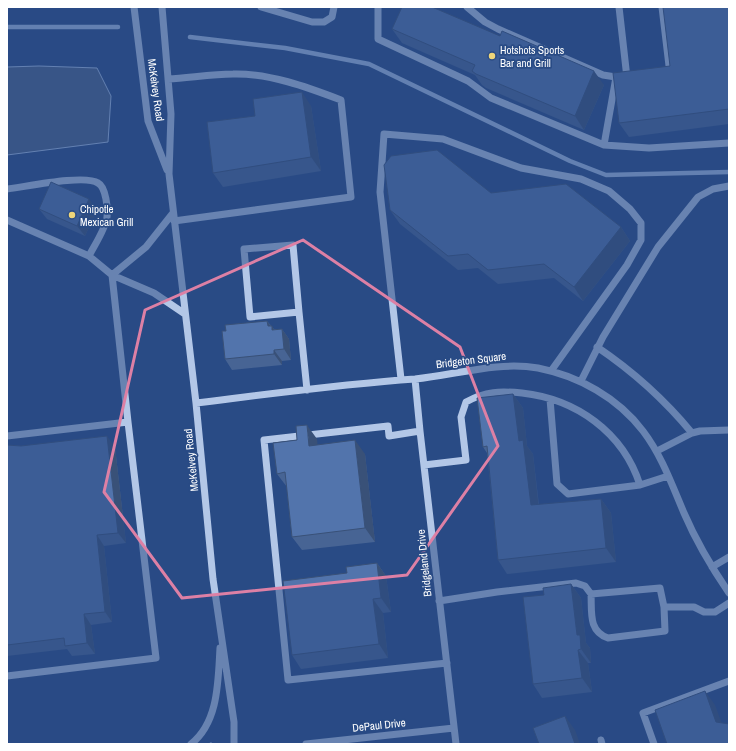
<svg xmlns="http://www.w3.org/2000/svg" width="736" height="751" font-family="'Archivo Narrow',sans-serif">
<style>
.water{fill:#4a628b;stroke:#a8c1e7}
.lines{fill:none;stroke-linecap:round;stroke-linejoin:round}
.stream{stroke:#a8c1e7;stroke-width:4.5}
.path{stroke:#b3c7e7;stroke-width:2.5;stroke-dasharray:2 3;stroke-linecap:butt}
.minor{stroke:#b3c7e7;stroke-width:7}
.wall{fill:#476494}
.shaded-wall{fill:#395178}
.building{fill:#5274ac;stroke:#395178}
.marked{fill:none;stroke:#dd80a5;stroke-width:3;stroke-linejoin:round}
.poi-dot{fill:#eed57a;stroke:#294b85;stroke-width:1.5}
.labels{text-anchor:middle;stroke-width:3.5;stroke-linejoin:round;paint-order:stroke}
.poi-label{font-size:11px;fill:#fff;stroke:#294b85;text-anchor:start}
.street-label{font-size:11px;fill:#fff;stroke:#294b85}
</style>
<rect width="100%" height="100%" fill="#294b85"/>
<path class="water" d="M 39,66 L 97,68 L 111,96 L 108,142 L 7,155 L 7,67 Z"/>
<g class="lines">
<path class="stream" d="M 7,27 L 118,27
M 190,37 L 285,48 L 369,64 L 570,161 L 606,175 L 729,172"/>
<path class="path" d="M 210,744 L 212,743"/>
<path class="minor" d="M 134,7 L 148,121 L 167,170
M 162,7 L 171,114 L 169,174 L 196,403 L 213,579 L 234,722 L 234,744
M 261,7 L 312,22 L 324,22 L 332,17 L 334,7
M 378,7 L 378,39 L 468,81 L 491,98 L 604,145 L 649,148 L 729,143
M 467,7 L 485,22 L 498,29 L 603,75 L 622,78
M 619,7 L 627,78
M 662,7 L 670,74 L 668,74
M 168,79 C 189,78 211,74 233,74 C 269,73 307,87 341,100 L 351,197 L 174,221
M 604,145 L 616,77
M 7,189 C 25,187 85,174 98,183 C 106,187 108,209 107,217 C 106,228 94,246 89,256
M 7,220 L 89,256 L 112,275 L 154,293 L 185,314
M 112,275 L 146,247 L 173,213
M 299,312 L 293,245 L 244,249 L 250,317 L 299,312 L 307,390
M 597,347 C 634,372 664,399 692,433
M 401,379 L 380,192 L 384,134 L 443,139 L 521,168 L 581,179 L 609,191 L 630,209 L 641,223 L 641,240 L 627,265 L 551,371
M 415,379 L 420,431 L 456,744
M 581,381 L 603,337 L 658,247 L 698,197 L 713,189 L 729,186
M 550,399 L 557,484 L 568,494 L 640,485
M 196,403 C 269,394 342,384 415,379 C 456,375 497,361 538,368 C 579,376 618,398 643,431 C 662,456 672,485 684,513 C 696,541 712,568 729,593
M 420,431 L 389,436 L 388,426 L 264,440 L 288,680 L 447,663
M 7,436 L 128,422 L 112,275
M 657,451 L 692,433 L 700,431 L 729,430
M 424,465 L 466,460 L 461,417 L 466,402 C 486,391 500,391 522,393 C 576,399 623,432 640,485 L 668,476
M 712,567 L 729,557
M 591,594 C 592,612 588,631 608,638 L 665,631 L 664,607
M 439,601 L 497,592 L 576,583 L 585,586 L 591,594 L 660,588 L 664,607 L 694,607 L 704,612 L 715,612 L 729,603
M 7,676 L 156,658 L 128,422
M 601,740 L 602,744
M 191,744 C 219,722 218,680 220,648
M 306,744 L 454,728
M 654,744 L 643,713 L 729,681"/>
</g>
<path class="wall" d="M 729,7 L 729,124 L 629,137 L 619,123 L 670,66 Z
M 392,29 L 604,85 L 584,130 L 486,88 L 482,85 L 475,75 L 402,43 Z
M 311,106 L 321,171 L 223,187 L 213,173 L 255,116 Z
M 491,193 L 621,227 L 630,241 L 583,301 L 554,278 L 498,284 L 478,268 L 458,270 L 400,224 L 390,210 Z
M 39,209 L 97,210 L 85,236 L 47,219 Z
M 267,321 L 274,329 L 282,329 L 289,339 L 291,360 L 282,361 L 282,365 L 232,370 L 225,359 Z
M 513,394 L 523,408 L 527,446 L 533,454 L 539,505 L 601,499 L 611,513 L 616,562 L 507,574 L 498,560 L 487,453 L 483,447 Z
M 317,439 L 317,445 L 365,454 L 375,542 L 302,550 L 292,537 L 287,487 L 277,474 Z
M 7,445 L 21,446 L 115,447 L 126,543 L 104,546 L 112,622 L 91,625 L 95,654 L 72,656 L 67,649 L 7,656 Z
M 377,563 L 386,576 L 391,612 L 383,613 L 388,658 L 301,669 L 292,655 Z
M 571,584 L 581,598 L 586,643 L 590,648 L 591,663 L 588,663 L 592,692 L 542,698 L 533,684 L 544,595 Z"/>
<path class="shaded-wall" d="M 594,71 L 604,85 L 584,130 L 575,116 Z
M 302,92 L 311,106 L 321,171 L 311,157 Z
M 89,199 L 97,210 L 85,236 L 77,226 Z
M 621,227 L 630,241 L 583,301 L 574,287 Z
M 267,321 L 272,328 L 272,326 L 279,337 L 268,326 Z
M 282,329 L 289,339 L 291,360 L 284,349 Z
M 274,350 L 282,361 L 282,365 L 274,354 Z
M 513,394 L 523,408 L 527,446 L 533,454 L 540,519 L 531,505 L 519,441 Z
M 307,425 L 317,439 L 319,460 L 309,446 Z
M 107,436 L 115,447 L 126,543 L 118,533 Z
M 355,440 L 365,454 L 375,542 L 365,528 Z
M 601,499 L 611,513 L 616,562 L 606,548 Z
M 97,535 L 104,546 L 112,622 L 105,612 Z
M 377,563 L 386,576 L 391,612 L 381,598 Z
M 571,584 L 581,598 L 586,643 L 590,648 L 591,663 L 581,649 L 577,635 Z
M 373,599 L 383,613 L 388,658 L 379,644 Z
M 84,614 L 91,625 L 95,654 L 87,643 Z
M 578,650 L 588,663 L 592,692 L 582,678 Z
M 705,691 L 715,705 L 726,735 L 716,722 Z
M 565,716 L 575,730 L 580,744 L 575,744 Z"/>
<path class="building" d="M 402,7 L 432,7 L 500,36 L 502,31 L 594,71 L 575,116 L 476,74 L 472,71 L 475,65 L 392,29 Z
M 663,7 L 729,7 L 729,109 L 619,123 L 613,73 L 670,66 Z
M 302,92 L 311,157 L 213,173 L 207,122 L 255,116 L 253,99 Z
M 437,150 L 491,193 L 566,184 L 621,227 L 574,287 L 544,264 L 488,270 L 468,254 L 448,256 L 390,210 L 384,165 L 391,156 Z
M 51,182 L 89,199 L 77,226 L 39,209 Z
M 267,321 L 268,326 L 272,326 L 272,330 L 282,329 L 284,349 L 274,350 L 274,354 L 225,359 L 222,331 L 226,331 L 225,325 Z
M 513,394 L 519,441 L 523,440 L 531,505 L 601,499 L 606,548 L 498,560 L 487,446 L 483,447 L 477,398 Z
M 307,425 L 309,446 L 355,440 L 365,528 L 292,537 L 285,472 L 277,474 L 273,443 L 297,440 L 296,426 Z
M 107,436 L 118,533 L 97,535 L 105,612 L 84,614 L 87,643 L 65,646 L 64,638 L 7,645 L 7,445 L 21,446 Z
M 377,563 L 381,598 L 373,599 L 379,644 L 292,655 L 283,581 L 347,573 L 346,567 Z
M 571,584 L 577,635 L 580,635 L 581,649 L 578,650 L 582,678 L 533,684 L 523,597 L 544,595 L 543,588 Z
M 705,691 L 716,722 L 729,724 L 729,744 L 667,744 L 655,710 Z
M 565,716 L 575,744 L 539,744 L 533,728 Z"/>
<path d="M0 0H736V751H0ZM 303,240 L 460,347 L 498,446 L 407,575 L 182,598 L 104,492 L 145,310 Z" fill="#294b85" fill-opacity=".55" fill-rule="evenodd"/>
<path class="marked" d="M 303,240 L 460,347 L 498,446 L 407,575 L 182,598 L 104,492 L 145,310 Z"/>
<g class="poi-dot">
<circle cx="492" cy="56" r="4"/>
<circle cx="72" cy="215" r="4"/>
</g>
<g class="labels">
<g class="poi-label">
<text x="500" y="54">Hotshots Sports<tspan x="500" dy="13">Bar and Grill</tspan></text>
<text x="80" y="213">Chipotle<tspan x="80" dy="13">Mexican Grill</tspan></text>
</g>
<g class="street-label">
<text transform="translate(156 90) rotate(82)" y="4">McKelvey Road</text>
<text transform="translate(471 360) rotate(-7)" y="4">Bridgeton Square</text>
<text transform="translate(191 460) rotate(-96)" y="4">McKelvey Road</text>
<text transform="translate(424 563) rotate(-96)" y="4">Bridgeland Drive</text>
<text transform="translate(379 725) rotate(-6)" y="4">DePaul Drive</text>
</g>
</g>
<rect width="736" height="751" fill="none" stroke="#ffffff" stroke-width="16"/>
</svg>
